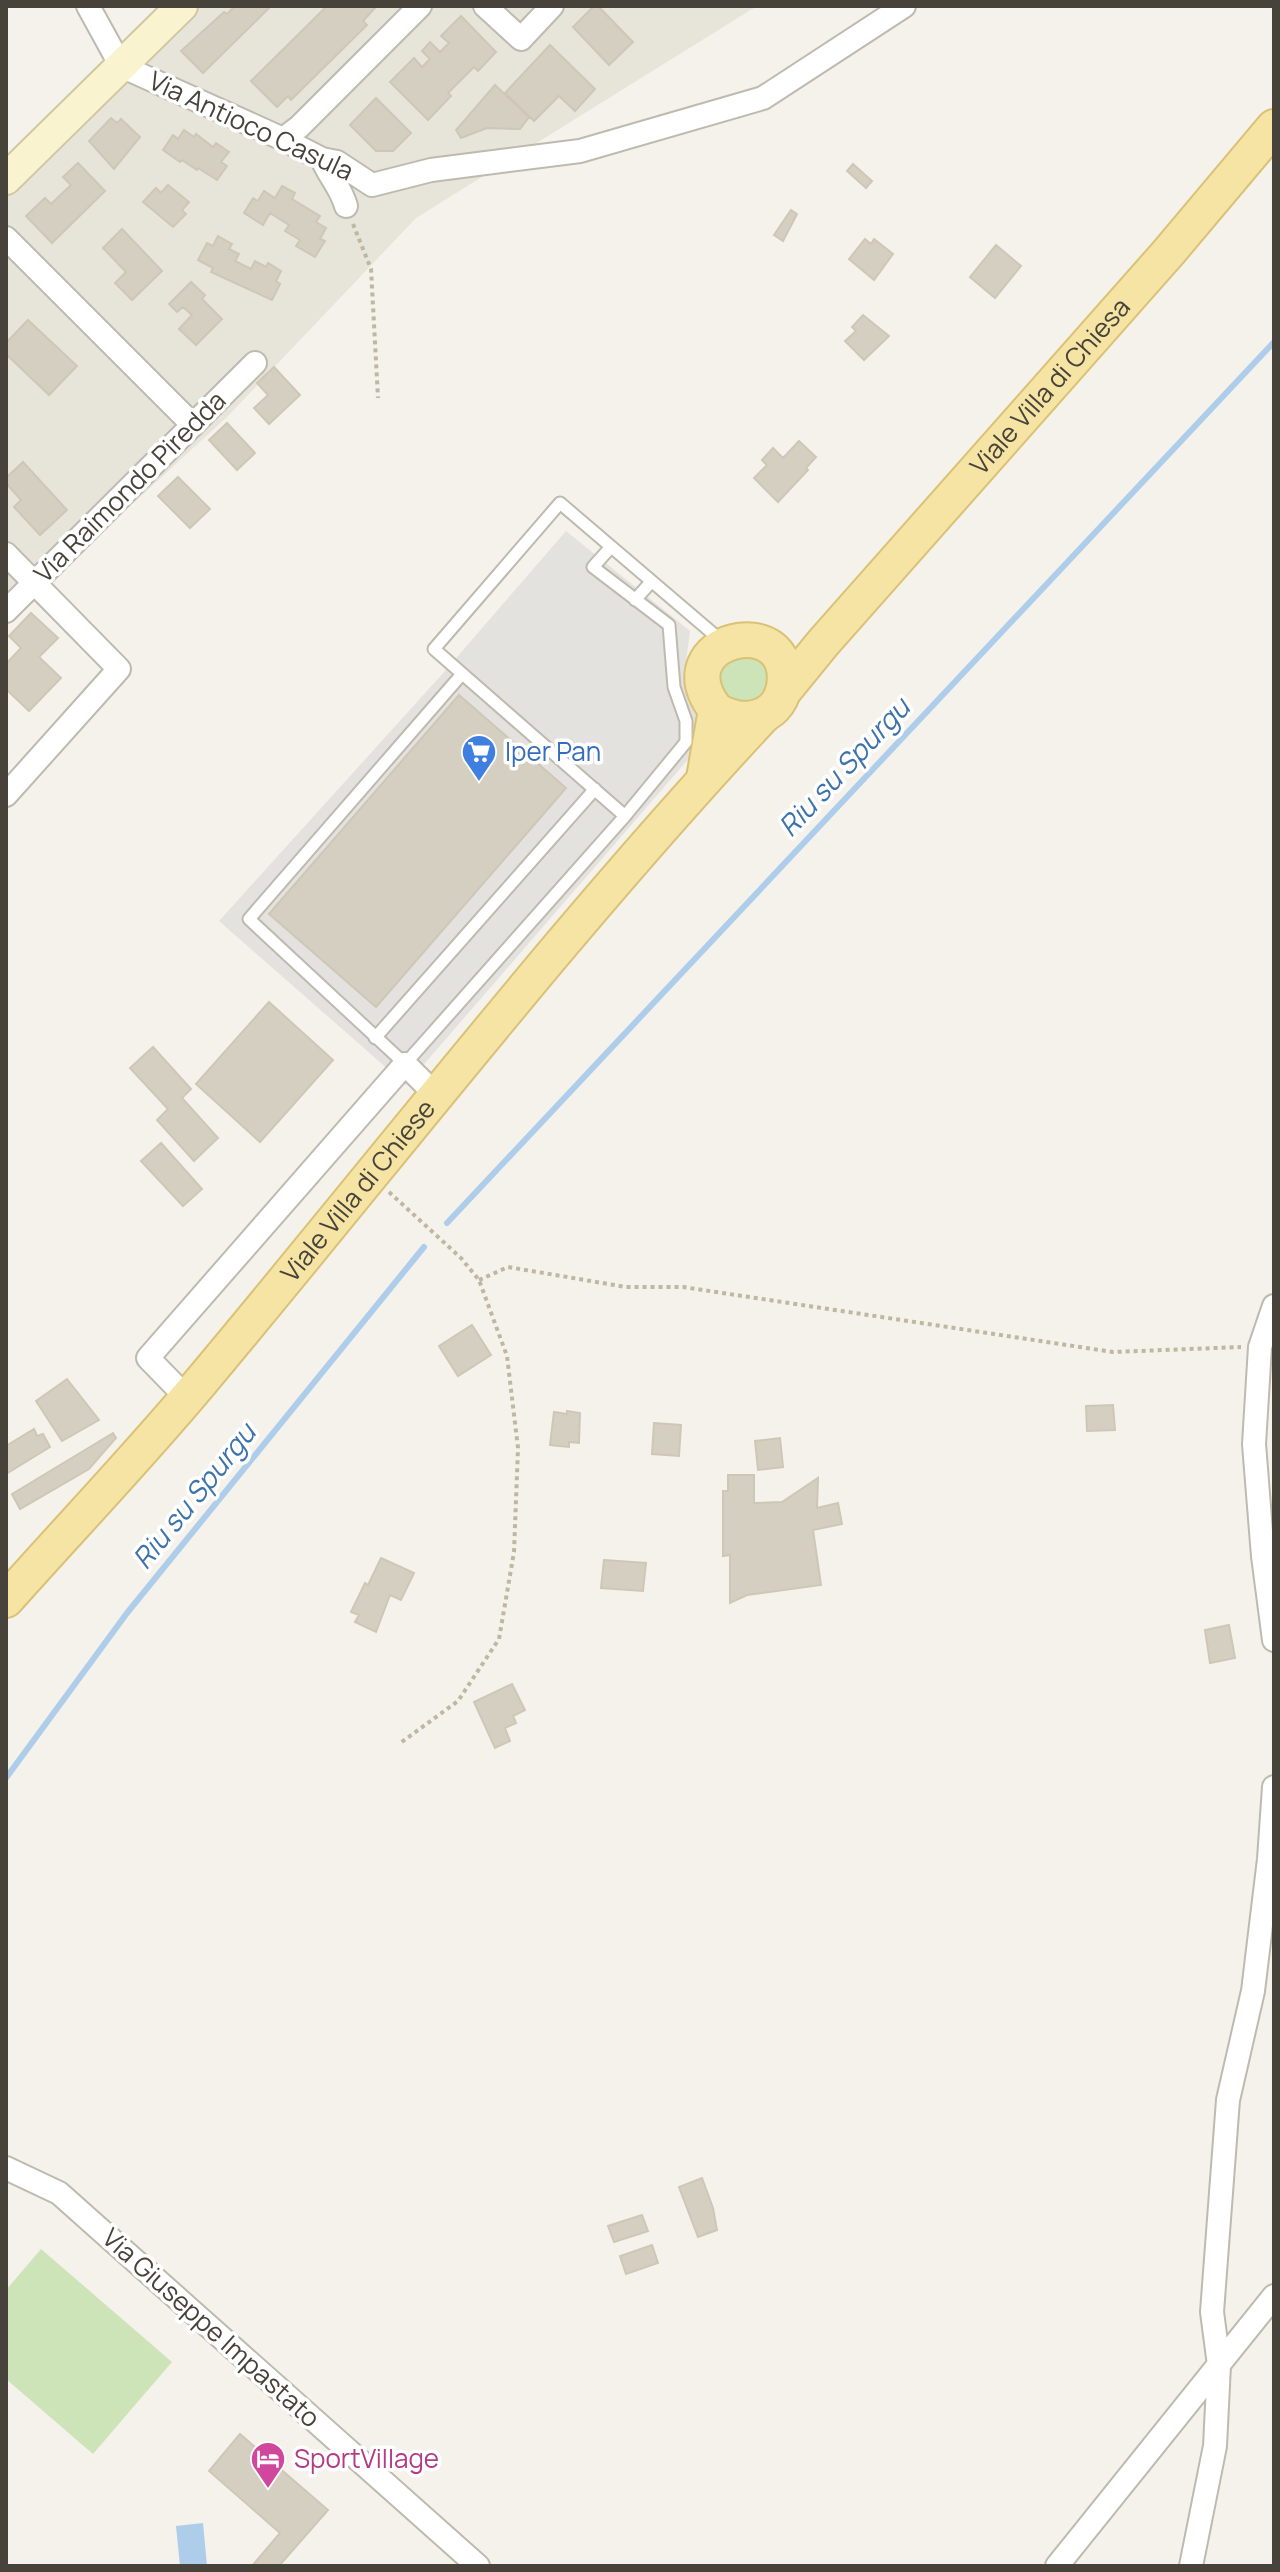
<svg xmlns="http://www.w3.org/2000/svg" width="1280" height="2572" font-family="Manrope,sans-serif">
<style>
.residential{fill:#e7e4da}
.green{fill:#cde4b9}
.parking{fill:#e3e2df;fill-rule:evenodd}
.water{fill:#aecdea}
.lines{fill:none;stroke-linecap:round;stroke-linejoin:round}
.stream{stroke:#aecdea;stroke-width:6}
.building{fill:#d5cfc2;stroke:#cfc7b6;stroke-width:2}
.lane-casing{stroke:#bfbaaf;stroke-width:15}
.street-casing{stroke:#bfbaaf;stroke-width:26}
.secondary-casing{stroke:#cfc7a0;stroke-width:34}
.primary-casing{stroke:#d9c275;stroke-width:38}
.path{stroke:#bfb7a1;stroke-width:4;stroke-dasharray:4 4;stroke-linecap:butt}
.lane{stroke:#fff;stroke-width:11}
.street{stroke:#fff;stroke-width:22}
.secondary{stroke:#faf3d0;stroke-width:30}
.primary{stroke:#f5e4a4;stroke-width:34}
.labels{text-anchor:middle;stroke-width:7;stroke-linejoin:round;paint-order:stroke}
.street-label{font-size:26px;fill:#48433a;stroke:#fff}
.shop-label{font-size:26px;fill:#366cbe;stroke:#fff;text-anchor:start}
.hotel-label{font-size:26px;fill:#b23c85;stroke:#fff;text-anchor:start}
.water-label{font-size:28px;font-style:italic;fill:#3d73aa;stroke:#fff}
</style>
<rect width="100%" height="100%" fill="#f4f2eb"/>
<path class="residential" d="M 161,6 L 757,6 L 416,218 L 227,417 L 6,620 L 6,162 Z"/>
<path class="green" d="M720 680a24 24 0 1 1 48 0a24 24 0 1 1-48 0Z
M 41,2249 L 172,2362 L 93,2454 L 6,2379 L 6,2290 Z"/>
<path class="parking" d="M 566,531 L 690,631 L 684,676 L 699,725 L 691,756 L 406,1085 L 219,921 L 445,671 ZM 459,695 L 566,788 L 376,1007 L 269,914 Z"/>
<path class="water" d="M 203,2523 L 207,2566 L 180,2566 L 176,2526 Z"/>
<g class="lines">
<path class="stream" d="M 447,1223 L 1274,342
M 6,1778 L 127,1613 L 424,1247"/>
</g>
<path class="building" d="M 235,6 L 271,6 L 203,73 L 181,51 L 224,12 L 227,14 Z
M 327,6 L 373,6 L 375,8 L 363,21 L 367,25 L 291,100 L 288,96 L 277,107 L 251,81 Z
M 594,6 L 598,6 L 633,42 L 609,65 L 573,27 Z
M 461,16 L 496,52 L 478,71 L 474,67 L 448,93 L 451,96 L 428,120 L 390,82 L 414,58 L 422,67 L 430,59 L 422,51 L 430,42 L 440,52 L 449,43 L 441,36 Z
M 550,45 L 595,89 L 575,111 L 559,96 L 534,121 L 505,93 Z
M 495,85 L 529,117 L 520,129 L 487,128 L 461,138 L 456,130 Z
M 376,98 L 411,133 L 393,151 L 376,151 L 350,125 Z
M 111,118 L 117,123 L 121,119 L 140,137 L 114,169 L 89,141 Z
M 184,130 L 194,137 L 196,134 L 213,147 L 216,143 L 229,152 L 221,162 L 227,166 L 217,180 L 198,168 L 197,170 L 182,160 L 180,162 L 163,150 L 173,135 L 178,139 Z
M 78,163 L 105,191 L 52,243 L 26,216 L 45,198 L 51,204 L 71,185 L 63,177 Z
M 853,164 L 872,181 L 866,188 L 847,171 Z
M 168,185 L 189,202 L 182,210 L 186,214 L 173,227 L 143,202 L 156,188 L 161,193 Z
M 282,186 L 295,193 L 292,199 L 320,216 L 316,222 L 326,228 L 320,239 L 325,241 L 315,257 L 296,246 L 300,240 L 285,231 L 289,225 L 270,213 L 263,225 L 244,213 L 253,198 L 258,201 L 264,191 L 275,198 Z
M 791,210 L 797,214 L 783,241 L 774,235 Z
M 122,229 L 162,271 L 132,300 L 115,283 L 126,272 L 103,248 Z
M 218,236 L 232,244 L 229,249 L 239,254 L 235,261 L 251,269 L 255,261 L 266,267 L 268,263 L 281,271 L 276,281 L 280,284 L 272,300 L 211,272 L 213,268 L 198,260 L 207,243 L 213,246 Z
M 865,239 L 871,244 L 874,239 L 893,254 L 874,280 L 849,259 Z
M 996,245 L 1021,266 L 995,298 L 970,277 Z
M 191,282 L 205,295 L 202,299 L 222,319 L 196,345 L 179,329 L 192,315 L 183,307 L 177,312 L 169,304 Z
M 863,315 L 889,336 L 864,360 L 845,341 L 856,331 L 852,327 Z
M 28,320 L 77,366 L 49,395 L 6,354 L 6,343 Z
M 274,367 L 300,395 L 269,424 L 254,408 L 268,395 L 257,383 Z
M 227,423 L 255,453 L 237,470 L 209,440 Z
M 799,441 L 816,457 L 806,468 L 808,470 L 778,502 L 754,478 L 767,465 L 762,460 L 773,448 L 783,458 Z
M 23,462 L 67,510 L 40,535 L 14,507 L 21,500 L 6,483 L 6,478 Z
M 178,477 L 210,509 L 190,528 L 158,496 Z
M 31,613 L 58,638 L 39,657 L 61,678 L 29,711 L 6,689 L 6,664 L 21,648 L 9,636 Z
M 459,695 L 566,788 L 376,1007 L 269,914 Z
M 269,1002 L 333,1060 L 260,1142 L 196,1084 Z
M 153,1047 L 191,1089 L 182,1098 L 218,1138 L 194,1161 L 157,1120 L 168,1109 L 130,1068 Z
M 161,1143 L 202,1189 L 183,1206 L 141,1161 Z
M 472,1325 L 491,1355 L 458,1376 L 439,1346 Z
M 67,1379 L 99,1420 L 62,1441 L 36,1401 Z
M 1113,1405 L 1115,1430 L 1087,1431 L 1086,1406 Z
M 567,1411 L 580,1413 L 579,1443 L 569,1442 L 569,1447 L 550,1445 L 554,1412 L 567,1414 Z
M 654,1423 L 681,1425 L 679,1456 L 652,1454 Z
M 34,1429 L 37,1436 L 43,1434 L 50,1447 L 6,1474 L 6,1446 Z
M 113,1433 L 116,1438 L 89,1469 L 20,1509 L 12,1494 Z
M 780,1438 L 783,1467 L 758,1470 L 755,1441 Z
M 728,1475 L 754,1475 L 754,1503 L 782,1502 L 818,1478 L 817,1508 L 838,1503 L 842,1524 L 813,1530 L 821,1585 L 747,1595 L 730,1603 L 730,1555 L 723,1556 L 723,1491 L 728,1491 Z
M 381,1558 L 414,1573 L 401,1600 L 390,1595 L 376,1632 L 355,1622 L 359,1615 L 351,1612 L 365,1583 L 368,1585 Z
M 604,1560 L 646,1563 L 643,1591 L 601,1588 Z
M 1229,1625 L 1235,1658 L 1210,1663 L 1205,1630 Z
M 512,1684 L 525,1710 L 513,1716 L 516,1723 L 505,1728 L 510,1741 L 495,1748 L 474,1702 Z
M 702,2178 L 713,2208 L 717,2230 L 698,2237 L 679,2187 Z
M 642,2215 L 648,2231 L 614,2242 L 608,2226 Z
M 652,2245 L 658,2263 L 626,2274 L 620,2256 Z
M 240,2434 L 328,2510 L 279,2566 L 252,2566 L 280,2533 L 209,2471 Z"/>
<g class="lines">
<defs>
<path id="lane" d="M 635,600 L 651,582
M 462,674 L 249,919 L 405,1064 L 625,816 L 686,742 L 686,721 L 674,687 L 669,625 L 593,567 L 610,548
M 625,816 L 434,649 L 560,503 L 724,643
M 375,1038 L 595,789"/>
<path id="street" d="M 88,6 L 121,66 L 283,139 L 322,159 L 337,162 L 372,185 L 431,170 L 580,151 L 763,98 L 904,6
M 485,6 L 521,39 L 552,6
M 283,139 L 299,127 L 420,6
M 322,159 C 329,176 341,188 346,206
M 6,238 L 193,425
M 6,554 L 119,669 L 6,795
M 6,611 L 255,363
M 1274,1306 L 1260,1347 L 1254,1444 L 1263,1556 L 1274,1640
M 187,1398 L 148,1358 L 405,1064 L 435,1094
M 6,2168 L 59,2193 L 478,2566
M 1057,2566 L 1274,2296
M 1191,2566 L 1215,2446 L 1219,2365 L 1212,2312 L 1228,2100 L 1253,1991 L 1269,1859 L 1274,1787"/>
<path id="secondary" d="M 6,179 L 182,6"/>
<g id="primary">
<path id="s1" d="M 783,692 L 823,643 L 1168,253 L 1274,127"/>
<path d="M 704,778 L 716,710 C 660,638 796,608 784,687 C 778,721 740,726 716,710"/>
<path id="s2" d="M 6,1600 C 70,1528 137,1458 199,1384 C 386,1161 564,929 763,716"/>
</g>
</defs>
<use href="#lane" class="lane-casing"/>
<use href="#street" class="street-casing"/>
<use href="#secondary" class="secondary-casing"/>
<use href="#primary" class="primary-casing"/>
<path class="path" d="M 353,224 L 371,269 L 378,398
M 389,1192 L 461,1258 L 479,1280 L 507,1356 L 518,1448 L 514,1552 L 499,1639 L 458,1701 L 399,1744
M 479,1280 L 508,1267 L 626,1287 L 683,1287 L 1113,1352 L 1241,1347"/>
<use href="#lane" class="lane"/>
<use href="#street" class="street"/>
<use href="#secondary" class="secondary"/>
<use href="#primary" class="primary"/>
</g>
<defs>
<symbol id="supermarket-pin" viewBox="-11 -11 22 30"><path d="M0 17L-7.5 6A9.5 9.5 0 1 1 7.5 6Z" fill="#3f7fe0" stroke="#fff"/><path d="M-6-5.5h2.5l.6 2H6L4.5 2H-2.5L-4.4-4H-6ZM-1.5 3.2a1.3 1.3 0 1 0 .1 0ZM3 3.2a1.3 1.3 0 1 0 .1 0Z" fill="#fff"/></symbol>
<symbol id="hotel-pin" viewBox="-11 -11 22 30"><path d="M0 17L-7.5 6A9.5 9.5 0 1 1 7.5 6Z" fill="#d1479c" stroke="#fff"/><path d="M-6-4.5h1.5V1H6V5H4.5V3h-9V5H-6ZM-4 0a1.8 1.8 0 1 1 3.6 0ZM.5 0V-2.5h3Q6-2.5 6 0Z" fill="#fff"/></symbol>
</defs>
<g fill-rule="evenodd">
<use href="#supermarket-pin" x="459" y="732" width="40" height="54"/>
<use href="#hotel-pin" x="248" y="2439" width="40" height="54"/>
</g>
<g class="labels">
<g class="street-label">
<text transform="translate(251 126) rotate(25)" y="9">Via Antioco Casula</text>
<text dy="9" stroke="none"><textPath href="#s1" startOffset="406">Viale Villa di Chiesa</textPath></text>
<text transform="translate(130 487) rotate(-45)" y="9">Via Raimondo Piredda</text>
<text dy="9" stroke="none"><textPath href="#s2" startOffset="540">Viale Villa di Chiese</textPath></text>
<text transform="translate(211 2328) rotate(42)" y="9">Via Giuseppe Impastato</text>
</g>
<g class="shop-label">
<text x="505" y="761">Iper Pan</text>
</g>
<g class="hotel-label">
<text x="294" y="2468">SportVillage</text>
</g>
<g class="water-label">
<text transform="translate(844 767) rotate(-47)" y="10">Riu su Spurgu</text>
<text transform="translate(194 1496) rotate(-51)" y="10">Riu su Spurgu</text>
</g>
</g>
<rect width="1280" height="2572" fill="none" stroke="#48433a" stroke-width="16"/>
</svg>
